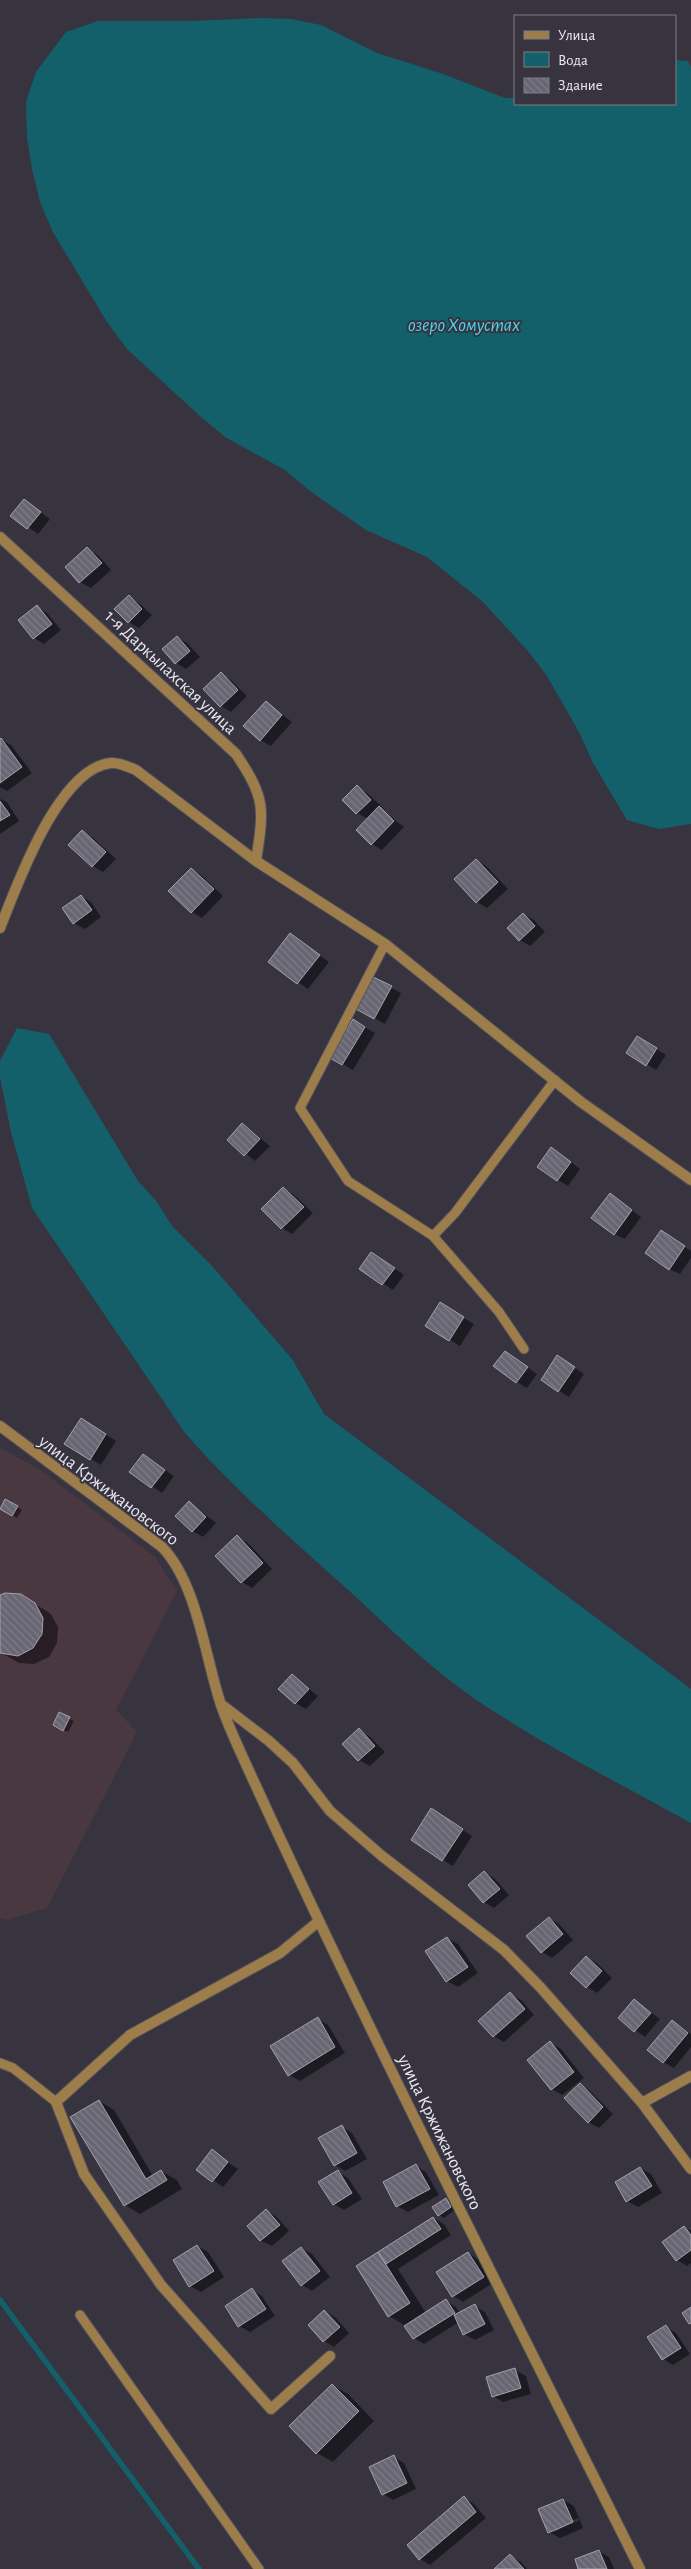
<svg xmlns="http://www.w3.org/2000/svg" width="691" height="2569" font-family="'Alegreya Sans',sans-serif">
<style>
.industrial{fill:#4a3841}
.water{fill:#13606a}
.shadow{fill:#0007;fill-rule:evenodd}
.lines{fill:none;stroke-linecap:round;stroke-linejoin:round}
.stream{stroke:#13606a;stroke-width:5.5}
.building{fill:url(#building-back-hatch);stroke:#a4a1af}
.lane-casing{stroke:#54515c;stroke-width:11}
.street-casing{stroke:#54515c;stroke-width:12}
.lane{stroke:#9d7d49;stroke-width:9}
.street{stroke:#9d7d49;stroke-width:10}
.labels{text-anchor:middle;stroke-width:4;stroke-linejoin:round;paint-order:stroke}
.street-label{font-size:18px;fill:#ebe9f1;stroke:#373440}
.water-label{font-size:19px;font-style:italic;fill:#4bd6e9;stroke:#373440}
</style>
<defs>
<pattern id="building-back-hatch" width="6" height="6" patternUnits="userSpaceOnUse" patternTransform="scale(1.25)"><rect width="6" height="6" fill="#686672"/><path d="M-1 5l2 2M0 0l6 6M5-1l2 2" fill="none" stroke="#7e7c87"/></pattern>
</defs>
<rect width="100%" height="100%" fill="#373440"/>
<path class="industrial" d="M 0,1448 L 39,1469 L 155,1557 L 177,1591 L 116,1710 L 137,1732 L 47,1908 L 5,1920 L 0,1918 Z"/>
<path class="water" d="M 259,18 L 291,19 L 321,25 L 377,53 L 443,74 L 505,98 L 515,98 L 515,104 L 675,104 L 675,60 L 688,61 L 691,67 L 691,824 L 659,829 L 627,820 L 593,763 L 580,734 L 547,676 L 528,651 L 483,602 L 427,557 L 366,530 L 310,491 L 285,470 L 225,437 L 200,416 L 127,349 L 107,322 L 53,232 L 40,202 L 32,169 L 27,137 L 26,102 L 36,72 L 66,32 L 98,21 L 192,21 Z
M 17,1028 L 49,1034 L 138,1181 L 157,1202 L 172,1226 L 213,1267 L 292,1359 L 324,1414 L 691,1689 L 691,1823 C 619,1783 543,1745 475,1699 C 428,1667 387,1625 346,1588 C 290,1538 234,1489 185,1433 L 32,1208 L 11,1132 L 0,1077 L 0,1061 Z"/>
<path class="shadow" d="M 24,500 L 50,519 L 38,534 L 12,516 Z
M 87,549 L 98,555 L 111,570 L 91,588 L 80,582 Z
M 129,597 L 139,603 L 152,615 L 139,628 L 129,622 Z
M 37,607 L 47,613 L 61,630 L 44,644 L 34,638 Z
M 177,637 L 187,643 L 200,657 L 186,669 L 176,663 Z
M 221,674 L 231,680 L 247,696 L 231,712 L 221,706 Z
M 266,702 L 292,722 L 271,746 L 260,740 Z
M 1,739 L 11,745 L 32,773 L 7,791 L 0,787 Z
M 357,787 L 367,793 L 381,806 L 379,808 L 404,827 L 382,850 L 372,844 L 368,819 L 357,813 L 344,800 Z
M 0,799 L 7,802 L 19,821 L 0,834 Z
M 82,832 L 93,838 L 116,859 L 103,872 L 93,866 L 70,845 Z
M 476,860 L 486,866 L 508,889 L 487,908 L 477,902 Z
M 191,869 L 201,875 L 223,896 L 202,918 L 192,912 Z
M 81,896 L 91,902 L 101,917 L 85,929 L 74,923 Z
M 524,914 L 534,920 L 545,932 L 530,946 L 520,940 Z
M 290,934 L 329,962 L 308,989 L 269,962 Z
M 374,978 L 401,993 L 385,1024 L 357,1009 Z
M 354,1021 L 375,1033 L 353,1070 L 332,1058 Z
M 637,1037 L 666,1055 L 656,1070 L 646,1064 Z
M 243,1125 L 270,1146 L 255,1161 L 229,1140 Z
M 562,1155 L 580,1169 L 568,1186 L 558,1180 Z
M 283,1188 L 293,1194 L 313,1213 L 292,1234 L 282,1228 L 263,1209 Z
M 620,1201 L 641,1217 L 625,1239 L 614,1234 Z
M 671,1237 L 691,1251 L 691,1258 L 680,1274 L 669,1269 Z
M 382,1259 L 404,1275 L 393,1290 L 361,1269 Z
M 451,1310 L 474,1324 L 460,1346 L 427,1326 Z
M 515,1358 L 537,1374 L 527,1388 L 517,1382 Z
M 568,1363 L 584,1374 L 569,1397 L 559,1391 Z
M 91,1425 L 116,1441 L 101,1465 L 66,1444 Z
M 153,1462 L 174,1476 L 162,1493 L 131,1472 Z
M 5,1500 L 22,1510 L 17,1518 L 1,1508 Z
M 190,1503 L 216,1523 L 203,1537 L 193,1531 Z
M 237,1537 L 248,1543 L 272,1569 L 252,1588 L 242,1582 L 217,1556 Z
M 21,1595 L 51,1614 L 58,1627 L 57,1643 L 49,1657 L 34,1664 L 19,1663 L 0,1652 L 0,1597 Z
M 293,1676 L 318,1696 L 306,1709 L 295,1703 Z
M 60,1714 L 74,1721 L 68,1732 L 54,1725 Z
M 359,1730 L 369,1736 L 385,1752 L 370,1766 L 359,1760 L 344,1744 Z
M 442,1816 L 472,1836 L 453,1866 L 443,1860 Z
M 485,1873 L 495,1879 L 509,1895 L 494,1908 L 484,1902 Z
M 549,1918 L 559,1924 L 573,1940 L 552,1958 L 542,1952 Z
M 447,1938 L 458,1944 L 478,1973 L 458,1987 L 447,1981 Z
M 586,1957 L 597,1963 L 612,1978 L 597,1993 L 587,1987 L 572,1973 Z
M 510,1994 L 521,2000 L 534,2015 L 504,2042 L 493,2036 Z
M 634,2000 L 660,2019 L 645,2037 L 619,2018 Z
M 318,2019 L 328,2025 L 345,2053 L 300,2081 L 289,2075 Z
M 673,2022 L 691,2034 L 691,2047 L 674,2068 L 663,2062 Z
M 550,2043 L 561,2049 L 584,2078 L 562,2095 L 552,2089 Z
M 580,2085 L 590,2091 L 613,2114 L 599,2128 L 588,2122 Z
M 99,2101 L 114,2110 L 153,2176 L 161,2171 L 177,2180 L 182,2189 L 140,2214 L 125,2205 Z
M 342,2127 L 352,2133 L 367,2159 L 345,2171 L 335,2165 Z
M 212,2151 L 238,2169 L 223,2187 L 198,2169 Z
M 416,2166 L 426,2172 L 439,2195 L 408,2212 L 397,2206 Z
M 640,2168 L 651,2174 L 662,2193 L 638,2207 L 627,2201 Z
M 338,2172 L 348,2178 L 362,2199 L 344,2210 L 334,2204 Z
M 446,2200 L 455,2210 L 444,2218 L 439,2215 Z
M 267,2211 L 277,2217 L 289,2231 L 272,2246 L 261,2241 L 249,2227 Z
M 434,2218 L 444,2224 L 451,2235 L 398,2269 L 426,2313 L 446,2301 L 456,2307 L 460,2313 L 475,2306 L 485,2312 L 494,2330 L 475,2340 L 464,2334 L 459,2322 L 424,2344 L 414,2338 L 406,2326 L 389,2316 L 358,2267 Z
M 684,2227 L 691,2231 L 691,2263 L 687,2266 L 677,2260 Z
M 197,2246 L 208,2252 L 224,2277 L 201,2292 L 190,2286 Z
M 301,2248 L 312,2254 L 330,2277 L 312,2291 L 302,2285 Z
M 468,2253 L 478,2259 L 493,2283 L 463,2302 L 453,2296 Z
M 252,2290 L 262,2296 L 275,2316 L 250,2332 L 239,2326 Z
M 325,2311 L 335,2317 L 349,2333 L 334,2347 L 324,2341 L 310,2325 Z
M 666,2327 L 676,2333 L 690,2354 L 673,2365 L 663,2359 Z
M 515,2370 L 526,2376 L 531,2394 L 503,2402 L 493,2396 Z
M 332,2385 L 348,2394 L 374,2421 L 333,2462 L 317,2453 Z
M 394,2457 L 404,2463 L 416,2489 L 393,2500 L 383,2494 Z
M 464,2498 L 474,2504 L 486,2518 L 430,2565 L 420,2559 Z
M 563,2500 L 574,2506 L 583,2528 L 560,2538 L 549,2532 ZM 578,2518 L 579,2520 L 554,2532 L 554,2529 Z
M 599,2551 L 609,2557 L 614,2569 L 580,2569 Z
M 511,2556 L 521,2562 L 527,2569 L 496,2569 Z"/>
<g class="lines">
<path class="stream" d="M 0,2300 L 199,2569"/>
</g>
<path class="building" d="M 24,499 L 41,512 L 27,529 L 10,516 Z
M 87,547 L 102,563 L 79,583 L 65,567 Z
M 129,595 L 142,609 L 128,623 L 114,609 Z
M 37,605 L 52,624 L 33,639 L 18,620 Z
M 177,636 L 190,651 L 175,664 L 162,649 Z
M 221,672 L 238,690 L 220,707 L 203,689 Z
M 266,701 L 282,715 L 260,741 L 243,726 Z
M 1,738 L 22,767 L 0,783 L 0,739 Z
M 357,785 L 371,800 L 356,814 L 342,800 Z
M 0,801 L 10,815 L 0,821 Z
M 379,806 L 394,821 L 371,845 L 356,830 Z
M 82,830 L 106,852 L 92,867 L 68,845 Z
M 476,859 L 498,882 L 476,903 L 454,879 Z
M 191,868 L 214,889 L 191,913 L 168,891 Z
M 81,895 L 92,910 L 73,924 L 62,908 Z
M 523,913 L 535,926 L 519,941 L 507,928 Z
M 290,933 L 320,955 L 297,984 L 268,962 Z
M 373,977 L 392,986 L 374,1019 L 356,1009 Z
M 353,1019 L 365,1027 L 342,1065 L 330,1058 Z
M 637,1036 L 657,1048 L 646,1066 L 626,1053 Z
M 242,1123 L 260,1139 L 244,1156 L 227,1140 Z
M 551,1147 L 571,1162 L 557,1181 L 537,1167 Z
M 283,1187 L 304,1207 L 281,1229 L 261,1209 Z
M 610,1193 L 632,1210 L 614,1235 L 591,1218 Z
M 661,1230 L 685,1246 L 669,1270 L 645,1253 Z
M 371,1252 L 395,1268 L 382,1285 L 359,1269 Z
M 440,1302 L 464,1317 L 449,1341 L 425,1326 Z
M 505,1351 L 528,1367 L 516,1383 L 493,1366 Z
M 557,1355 L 575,1367 L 558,1392 L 541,1380 Z
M 81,1418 L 106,1434 L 90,1460 L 64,1444 Z
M 143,1454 L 165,1470 L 151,1488 L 129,1472 Z
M 5,1499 L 18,1506 L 12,1516 L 0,1509 Z
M 189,1501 L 206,1517 L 192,1532 L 175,1516 Z
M 237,1535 L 263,1563 L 241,1583 L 215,1556 Z
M 5,1593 L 21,1594 L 35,1603 L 43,1618 L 42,1634 L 33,1648 L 18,1656 L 0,1653 L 0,1595 Z
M 292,1674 L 309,1689 L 295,1704 L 278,1689 Z
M 59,1712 L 70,1717 L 63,1731 L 53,1725 Z
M 359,1728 L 375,1746 L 358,1761 L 342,1744 Z
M 431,1808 L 463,1829 L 442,1861 L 411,1840 Z
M 484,1871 L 500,1889 L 483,1903 L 468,1885 Z
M 549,1917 L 563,1934 L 541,1953 L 526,1936 Z
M 447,1937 L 468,1967 L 446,1982 L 425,1951 Z
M 586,1956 L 602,1971 L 586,1988 L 570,1973 Z
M 510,1992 L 525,2009 L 493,2037 L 478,2021 Z
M 634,1999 L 651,2013 L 634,2032 L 618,2018 Z
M 318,2017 L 335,2047 L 288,2076 L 270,2046 Z
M 672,2020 L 688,2033 L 663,2063 L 647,2050 Z
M 550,2041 L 574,2072 L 551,2090 L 527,2060 Z
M 580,2083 L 603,2107 L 588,2123 L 564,2098 Z
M 99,2100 L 146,2179 L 161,2170 L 167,2180 L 124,2206 L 70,2117 Z
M 342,2125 L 357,2153 L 334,2166 L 318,2138 Z
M 212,2149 L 228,2162 L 212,2182 L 196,2170 Z
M 416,2164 L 430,2189 L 396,2207 L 383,2182 Z
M 640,2167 L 652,2186 L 626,2202 L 615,2182 Z
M 338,2170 L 352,2193 L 333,2205 L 318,2182 Z
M 446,2198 L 451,2207 L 438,2216 L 432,2207 Z
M 266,2209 L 280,2225 L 260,2241 L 247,2226 Z
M 433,2217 L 441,2229 L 386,2264 L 378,2252 Z
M 684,2226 L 691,2235 L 691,2250 L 676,2261 L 662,2242 Z
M 197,2245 L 214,2271 L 189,2287 L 173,2260 Z
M 301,2247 L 320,2271 L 301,2286 L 282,2261 Z
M 378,2252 L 410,2303 L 388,2317 L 356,2266 Z
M 468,2252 L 484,2277 L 452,2297 L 436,2272 Z
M 252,2288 L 266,2309 L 238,2327 L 225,2306 Z
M 446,2299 L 455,2313 L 413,2339 L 404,2326 Z
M 475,2304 L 485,2324 L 463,2335 L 454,2315 Z
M 691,2307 L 691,2323 L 689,2324 L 682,2313 Z
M 324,2310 L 340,2327 L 323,2342 L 308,2325 Z
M 666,2325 L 681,2348 L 662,2360 L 647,2337 Z
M 515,2368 L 521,2388 L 492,2397 L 486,2377 Z
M 332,2384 L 359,2411 L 316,2454 L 289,2426 Z
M 394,2455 L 407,2483 L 382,2495 L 369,2467 Z
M 464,2496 L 476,2512 L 419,2560 L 407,2545 Z
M 563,2499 L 573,2522 L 548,2533 L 538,2509 Z
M 599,2550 L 607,2569 L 578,2569 L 575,2559 Z
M 510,2554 L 524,2569 L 494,2569 Z"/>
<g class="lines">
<defs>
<path id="lane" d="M 385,944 L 300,1108 L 348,1181 L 433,1236 L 499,1312 L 524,1349
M 433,1236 L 455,1213 L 555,1080
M 0,2063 L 13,2068 L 56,2102
M 80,2315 L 259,2569"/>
<path id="street" d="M 0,537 L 236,754 C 266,799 264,808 256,861
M 0,928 C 17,886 58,768 111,763 C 119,762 129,767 136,770 L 256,861 L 385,944 L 581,1102 L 691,1180
M 0,1426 L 162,1547 C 197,1583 205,1657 221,1705 C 229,1728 240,1751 250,1773 C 373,2042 508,2305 640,2569
M 222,1705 L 269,1741 L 293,1763 L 330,1811 L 382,1856 L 504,1950 L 541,1988 L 642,2103 L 691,2169
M 319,1921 L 280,1953 L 130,2035 L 56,2102 L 84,2174 L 161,2285 L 271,2409 L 330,2356
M 642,2103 L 691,2076"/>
</defs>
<use href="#lane" class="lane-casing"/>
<use href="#street" class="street-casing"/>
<use href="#lane" class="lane"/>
<use href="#street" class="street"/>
</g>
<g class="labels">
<g class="street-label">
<text transform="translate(171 672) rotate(43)" y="6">1-я Даркылахская улица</text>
<text transform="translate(109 1490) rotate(37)" y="6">улица Кржижановского</text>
<text transform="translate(440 2132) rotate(64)" y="6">улица Кржижановского</text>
</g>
<g class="water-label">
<text x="464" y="331">озеро Хомустах</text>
</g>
</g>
<rect x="514" y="15" width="162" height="90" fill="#373440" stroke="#7f7c87"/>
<rect x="524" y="31" width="25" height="8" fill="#9d7d49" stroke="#7f7c87"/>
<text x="558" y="40" font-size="15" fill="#ebe9f1">Улица</text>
<rect x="524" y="52" width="25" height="15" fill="#13606a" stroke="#7f7c87"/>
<text x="558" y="65" font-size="15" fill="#ebe9f1">Вода</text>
<rect x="524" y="78" width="25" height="15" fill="url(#building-back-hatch)" stroke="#7f7c87"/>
<text x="558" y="90" font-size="15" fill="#ebe9f1">Здание</text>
</svg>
